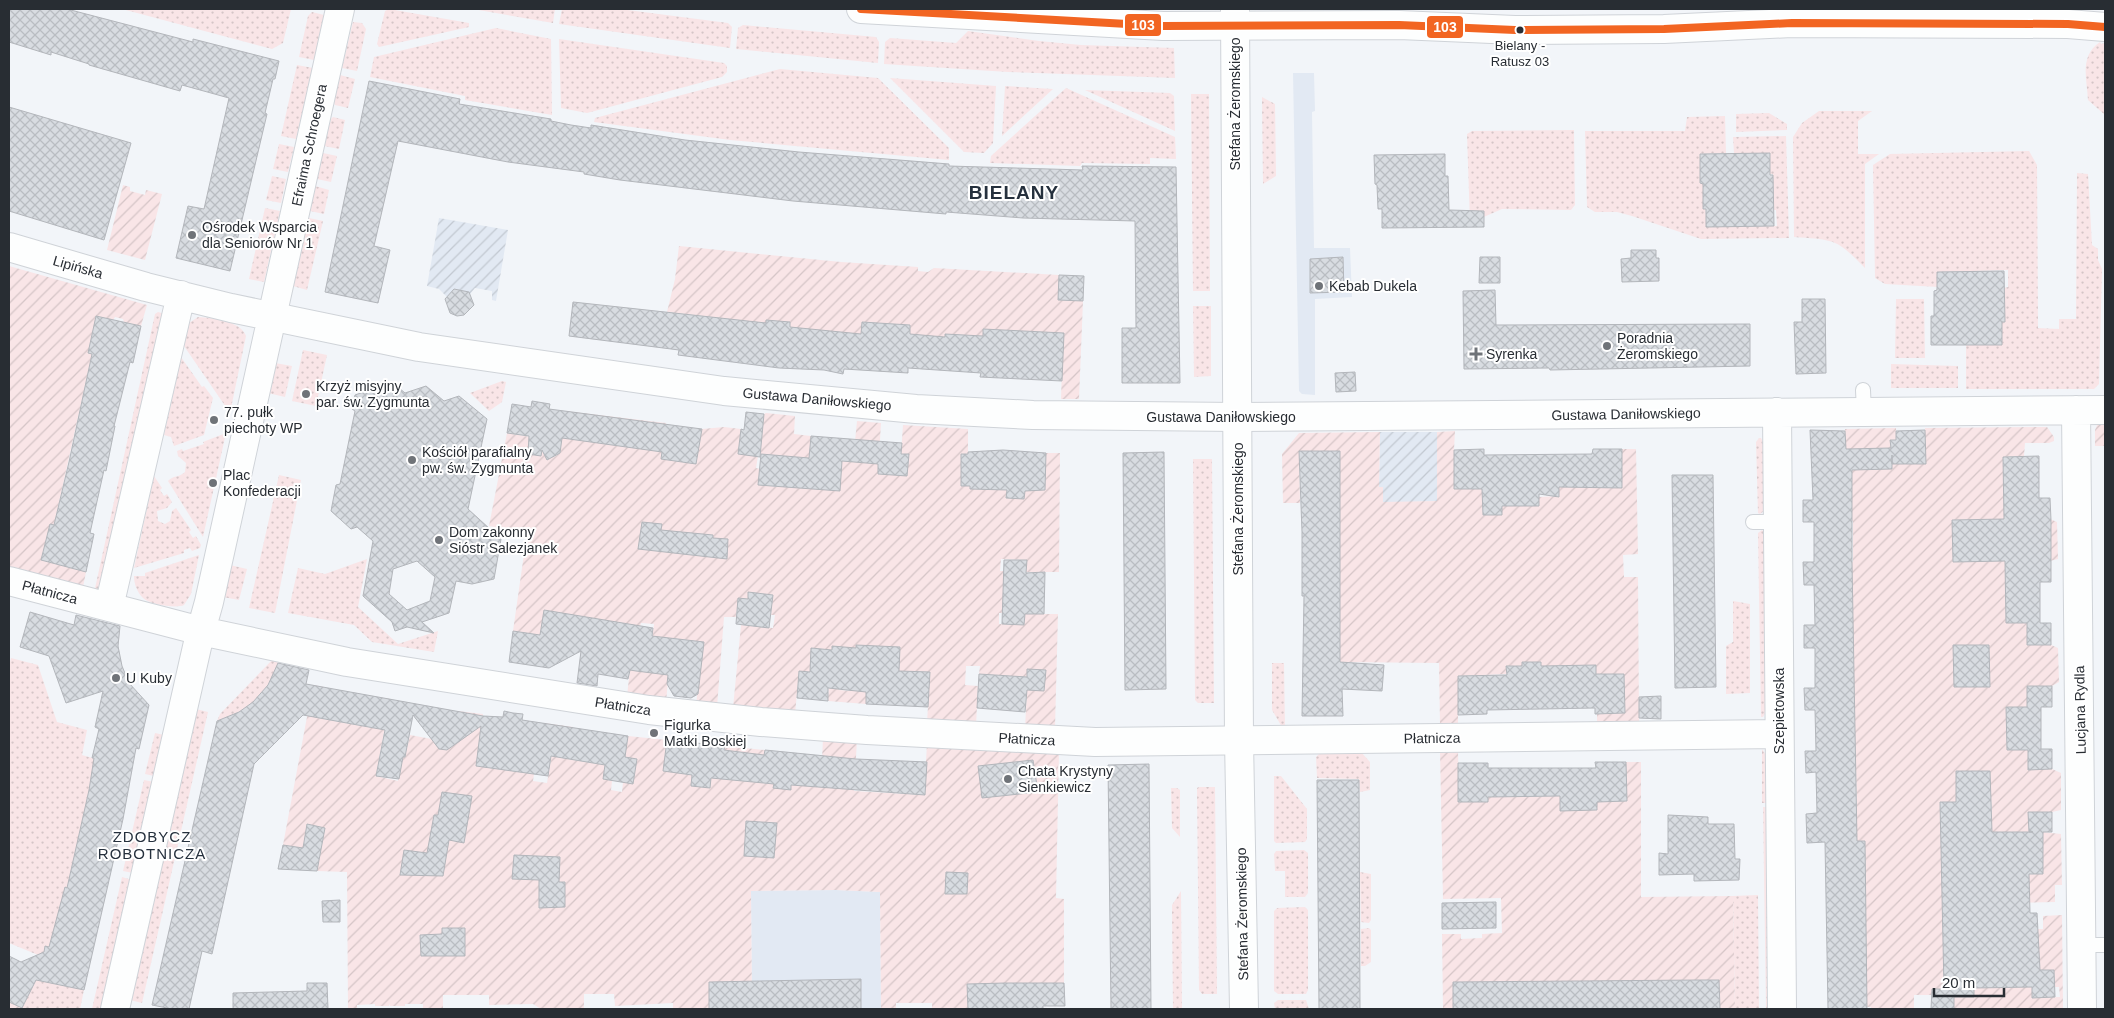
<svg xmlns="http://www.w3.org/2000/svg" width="2114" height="1018" font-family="Arial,sans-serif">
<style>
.built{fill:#e2e9f3}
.industrial{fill:url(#industrial-furrows)}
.grass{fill:url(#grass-dots)}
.garden{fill:url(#garden-furrows);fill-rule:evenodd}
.building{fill:url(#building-cross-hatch);stroke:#b3b6bb;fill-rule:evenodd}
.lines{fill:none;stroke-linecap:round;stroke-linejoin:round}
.service-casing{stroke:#cfd3d8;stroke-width:16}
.minor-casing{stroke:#cfd3d8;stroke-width:30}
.tertiary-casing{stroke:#cfd3d8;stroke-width:30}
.secondary-casing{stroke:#cfd3d8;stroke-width:30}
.service{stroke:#fdfefe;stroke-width:14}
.minor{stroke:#fdfefe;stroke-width:28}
.tertiary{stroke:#fdfefe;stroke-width:28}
.secondary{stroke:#fdfefe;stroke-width:28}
.bus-1-casing{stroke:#fff;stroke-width:11}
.bus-1{stroke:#f26522;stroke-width:8}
.bus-dot{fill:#282d33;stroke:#fff;stroke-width:2}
.poi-dot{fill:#6f7378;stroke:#fff;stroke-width:2}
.labels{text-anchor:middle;stroke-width:4;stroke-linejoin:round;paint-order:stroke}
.bus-label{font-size:13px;fill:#282d33;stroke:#fff}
.street-label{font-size:14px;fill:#282d33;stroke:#fff}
.poi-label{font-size:14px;fill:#282d33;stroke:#fff;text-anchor:start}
.neighbourhood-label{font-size:15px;letter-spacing:1px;fill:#25303d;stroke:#fff}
.district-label{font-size:19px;font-weight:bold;letter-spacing:1px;fill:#25303d;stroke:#fff}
.line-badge{stroke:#fff;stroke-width:2}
.badge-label{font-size:14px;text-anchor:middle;font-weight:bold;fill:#fff}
</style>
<defs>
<pattern id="industrial-furrows" width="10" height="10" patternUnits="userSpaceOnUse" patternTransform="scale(1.25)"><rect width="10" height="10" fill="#e2e9f3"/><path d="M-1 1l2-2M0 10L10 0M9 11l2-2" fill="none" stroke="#c2c8d1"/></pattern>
<pattern id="grass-dots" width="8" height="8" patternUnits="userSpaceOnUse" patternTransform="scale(1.25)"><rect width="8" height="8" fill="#f9e5e7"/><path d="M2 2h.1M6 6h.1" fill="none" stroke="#d5c5c7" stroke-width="1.8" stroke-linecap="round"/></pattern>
<pattern id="garden-furrows" width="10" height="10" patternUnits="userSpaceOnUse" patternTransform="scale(1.25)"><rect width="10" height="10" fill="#f9e5e7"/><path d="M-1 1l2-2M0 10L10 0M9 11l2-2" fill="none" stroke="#d5c5c7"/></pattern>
<pattern id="building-cross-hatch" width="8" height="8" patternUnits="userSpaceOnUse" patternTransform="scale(1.25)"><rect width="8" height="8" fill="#d8dce1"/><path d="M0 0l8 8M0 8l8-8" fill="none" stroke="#b9bdc2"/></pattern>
</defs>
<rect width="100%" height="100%" fill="#f2f5f9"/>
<path class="built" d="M 1293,73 L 1314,73 L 1315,111 L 1312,112 L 1314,248 L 1350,248 L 1352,297 L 1315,299 L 1315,395 L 1302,394 L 1299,391 Z
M 836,890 L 880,892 L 881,1009 L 752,1009 L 751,891 Z"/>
<path class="industrial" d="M 439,218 L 508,230 L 496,301 L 492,300 L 492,291 L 475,288 L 470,294 L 455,289 L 447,297 L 439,289 L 427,286 Z
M 1380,432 L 1437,432 L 1438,501 L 1383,503 L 1383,487 L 1379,487 Z"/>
<path class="grass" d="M 122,9 L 291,9 L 283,43 L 272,49 Z
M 389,9 L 469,23 L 469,27 L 379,47 L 377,44 L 385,11 Z
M 473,9 L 555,9 L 553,23 Z
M 562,9 L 620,9 L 728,23 L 732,27 L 730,48 L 559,24 Z
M 312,12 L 324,15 L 314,60 L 299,57 L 308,16 Z
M 353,22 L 362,23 L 366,29 L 357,71 L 342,68 Z
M 743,25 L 876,37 L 879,42 L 878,63 L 736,49 L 738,28 Z
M 496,28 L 551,39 L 552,115 L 465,100 L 465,96 L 370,77 L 374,57 Z
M 968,31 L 1039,41 L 1081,45 L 1174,48 L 1175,78 L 1008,72 L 884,64 L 885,42 L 890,38 L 956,43 Z
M 559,39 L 724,63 L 727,66 L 727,72 L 722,77 L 587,113 L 561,108 Z
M 2100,42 L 2101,44 L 2105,43 L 2105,115 L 2088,100 C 2087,79 2079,56 2100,42 Z
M 297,65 L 313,68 L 296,139 L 281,136 Z
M 780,69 L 878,78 L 949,148 L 949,160 L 730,140 L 594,122 L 595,118 Z
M 340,75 L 355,79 L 348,108 L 335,105 L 334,103 Z
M 890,78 L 996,86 L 993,143 L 984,153 L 964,152 Z
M 1005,86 L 1053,89 L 1002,136 Z
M 1066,88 L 1175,137 L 1176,159 L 1150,158 L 1150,164 L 1082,163 L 1080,166 L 990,163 L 991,156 Z
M 1085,90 L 1170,93 L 1174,96 L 1175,131 Z
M 1191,94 L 1209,94 L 1210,291 L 1193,291 Z
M 1262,97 L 1275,104 L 1276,176 L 1263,184 Z
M 1819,111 L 1872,111 L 1858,121 L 1858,154 L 1879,154 L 1865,164 L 1865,268 C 1836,238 1834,240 1794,237 L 1793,137 L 1802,123 Z
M 1769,113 L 1787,124 L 1787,130 L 1736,132 L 1736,114 Z
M 1725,116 L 1726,153 L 1700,154 L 1700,183 L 1703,183 L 1707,227 L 1777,226 L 1776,210 L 1774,210 L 1773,174 L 1770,174 L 1770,153 L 1734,153 L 1733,137 L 1786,136 L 1789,238 L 1701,239 L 1632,216 L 1617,212 L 1595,212 L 1587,207 L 1585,131 L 1685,131 L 1687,117 Z
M 333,117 L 345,120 L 339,149 L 324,146 L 331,119 Z
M 1574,130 L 1575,205 L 1571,210 L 1502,209 L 1470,223 L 1467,134 L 1472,131 Z
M 279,144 L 294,147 L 288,172 L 273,169 Z
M 2029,151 L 2037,165 L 2038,328 L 2059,329 L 2059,319 L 2076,319 L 2077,173 L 2088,174 L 2092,245 L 2098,249 L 2098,260 L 2102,269 L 2099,384 L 2094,389 L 1966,389 L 1966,345 L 2001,345 L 2002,322 L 2005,322 L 2004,288 L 2008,287 L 2008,270 L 1938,272 L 1938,287 L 1885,284 L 1875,278 L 1873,165 L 1890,154 Z
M 323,153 L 337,156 L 331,182 L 317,179 Z
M 272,176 L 286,179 L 281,203 L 266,200 Z
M 315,186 L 329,190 L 324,214 L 310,211 Z
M 265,208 L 280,211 L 264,282 L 249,279 Z
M 309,218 L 323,221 L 307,290 L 293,286 Z
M 1896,299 L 1924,299 L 1925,358 L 1895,358 Z
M 1193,306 L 1211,306 L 1211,376 L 1194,377 Z
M 158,312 L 165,314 L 104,593 L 94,593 L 155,314 Z
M 198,317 C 213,318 241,321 246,336 L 230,413 L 184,346 L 189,323 Z
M 303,350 L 327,355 L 316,406 L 292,401 Z
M 181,357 L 202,387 L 204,386 L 213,398 L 204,435 L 174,446 L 171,437 L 164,435 Z
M 275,363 L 292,366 L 285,397 L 268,393 Z
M 1891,364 L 1958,366 L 1958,388 L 1891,388 Z
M 502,381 L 506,382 L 502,402 L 489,411 L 470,393 Z
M 226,433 L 203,537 L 168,481 C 173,475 179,478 185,472 L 186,463 L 178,456 L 177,451 L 182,449 L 183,451 L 204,444 L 203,442 Z
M 1759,438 L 1761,438 L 1763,442 L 1764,511 L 1760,514 L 1758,513 L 1756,442 Z
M 1193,459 L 1212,459 L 1214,703 L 1198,703 L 1195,700 Z
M 279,475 L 301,480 L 275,613 L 249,608 Z
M 154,476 L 162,488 L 160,490 L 164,496 L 167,494 L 172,502 L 167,508 L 157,511 L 158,521 L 165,524 L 170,521 L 172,511 L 176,508 L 191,530 L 189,532 L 193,538 L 196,536 L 201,545 L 200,548 L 192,551 L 190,548 L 184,550 L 184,553 L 134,568 Z
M 1762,530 L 1765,533 L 1767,710 L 1763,717 L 1761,717 L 1758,533 Z
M 199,555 L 191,594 L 184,605 C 176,609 149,604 143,598 C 137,592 134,584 134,576 L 145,576 L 145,573 Z
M 367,559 L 358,607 L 398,644 L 438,631 L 434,652 L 372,642 L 354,625 L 288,613 L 298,568 L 325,574 Z
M 230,565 L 247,569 L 239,600 L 223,597 Z
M 1733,601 L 1750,604 L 1750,693 L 1726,694 L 1726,646 L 1733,642 Z
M 11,658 L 38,665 L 57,722 L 87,730 L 82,755 L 96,759 L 67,888 L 49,947 L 45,947 L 43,957 L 9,943 L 9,666 Z
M 274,658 L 279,659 C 272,690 247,713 217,721 L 220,714 Z
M 1272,663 L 1284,663 L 1285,727 L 1282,727 L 1272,710 Z
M 196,709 L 208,712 L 142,1003 L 130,1000 Z
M 155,733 L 164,735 L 154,776 L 145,774 Z
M 1762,749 L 1768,758 L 1769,803 L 1762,803 Z
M 1361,752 L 1370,762 L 1370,790 L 1360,792 L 1359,779 L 1317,778 L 1316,757 L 1320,753 Z
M 1274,776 L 1281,776 L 1307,809 L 1307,839 L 1305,842 L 1276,843 L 1274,841 Z
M 144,780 L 154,782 L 133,873 L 123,871 Z
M 1199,787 L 1215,787 L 1217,994 L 1202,994 L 1199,990 L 1197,788 Z
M 1171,788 L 1177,788 L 1180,790 L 1180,837 L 1172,828 Z
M 1763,807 L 1768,807 L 1771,1009 L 1766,1009 Z
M 1304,850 L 1308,853 L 1308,893 L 1305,897 L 1285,897 L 1285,871 L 1275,871 L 1274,854 L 1276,851 Z
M 1360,872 L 1371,874 L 1371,920 L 1369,923 L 1361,922 Z
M 122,877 L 132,880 L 104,1009 L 92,1009 Z
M 1181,891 L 1182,1009 L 1173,1009 L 1172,905 Z
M 1758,895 L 1759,1009 L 1735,1009 L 1733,896 Z
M 1305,907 L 1308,910 L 1308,990 L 1306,994 L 1278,994 L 1274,991 L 1274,911 L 1277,908 Z
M 1369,928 L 1371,930 L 1371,962 L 1365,966 L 1361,966 L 1361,929 Z
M 36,980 L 84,990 L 80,1009 L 9,1009 L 9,1002 L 22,1008 Z
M 1278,1000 L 1306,1000 L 1309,1009 L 1275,1009 L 1274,1003 Z"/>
<path class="garden" d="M 123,185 L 130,187 L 130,191 L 145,195 L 146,190 L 162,194 L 145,260 L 107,250 Z
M 679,246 L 841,262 L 918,267 L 918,271 L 928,272 L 934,268 L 1059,275 L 1058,300 L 1083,301 L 1079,399 L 1061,399 L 1063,333 L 983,329 L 983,336 L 946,334 L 945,337 L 910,335 L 910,325 L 862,322 L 861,335 L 790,327 L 790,322 L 766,320 L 766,323 L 667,312 L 675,279 Z
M 9,266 L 147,305 L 141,326 L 124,322 L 123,319 L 115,317 L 113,320 L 96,316 L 88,353 L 92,354 L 54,525 L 50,524 L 41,560 L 86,572 L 82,592 L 9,572 Z
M 565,411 L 666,423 L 661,459 L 696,464 L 702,429 L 724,427 L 741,429 L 738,454 L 758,456 L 756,468 L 760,469 L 758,484 L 777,487 L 781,456 L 761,454 L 760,456 L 764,414 L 766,413 L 795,416 L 794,434 L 811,436 L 807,487 L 842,461 L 853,462 L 857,421 L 881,423 L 878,474 L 907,476 L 909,455 L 901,454 L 903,425 L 968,429 L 968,454 L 961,454 L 961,486 L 970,486 L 970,489 L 1007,490 L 1006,498 L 1024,499 L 1025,491 L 1045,490 L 1046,453 L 1060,453 L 1059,572 L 1026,572 L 1026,560 L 1001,559 L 1000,571 L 1004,571 L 1003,613 L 999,613 L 999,624 L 1024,625 L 1025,614 L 1058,614 L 1055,728 L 1025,728 L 1027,690 L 1044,690 L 1045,670 L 1027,677 L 979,674 L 980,666 L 966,666 L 965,685 L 978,686 L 976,726 L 927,723 L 930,672 L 899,671 L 900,648 L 890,647 L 867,687 L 866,704 L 828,701 L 829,681 L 839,682 L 839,690 L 850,691 L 854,649 L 832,646 L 832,650 L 811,648 L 810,672 L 799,671 L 795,714 L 733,708 L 741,625 L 773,628 L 775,615 L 771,615 L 773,595 L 749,592 L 748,599 L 738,598 L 736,617 L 724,617 L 717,707 L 696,705 L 703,642 L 672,638 L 666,702 L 627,696 L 630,669 L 648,672 L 654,624 L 641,623 L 640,627 L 544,611 L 540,635 L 513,631 L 527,533 L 489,526 L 507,433 L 543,439 L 541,449 L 545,456 L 554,457 L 560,453 Z
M 2098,423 L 2105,423 L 2105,446 L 2095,446 L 2095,430 Z
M 2047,427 L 2054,437 L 2054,441 L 2049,443 L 2025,443 L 2024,456 L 2003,457 L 2004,499 L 2057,522 L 2058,559 L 2050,561 L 2006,623 L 2027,623 L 2027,645 L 2051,645 L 2058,648 L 2059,682 L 2052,686 L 2027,686 L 2027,707 L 2006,707 L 2007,750 L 2028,750 L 2029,769 L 2052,769 L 2061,773 L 2061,810 L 2052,812 L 2029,812 L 2029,832 L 2008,832 L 2009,875 L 2043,874 L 2042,832 L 2061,834 L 2062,885 L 2055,885 L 2055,902 L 2002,903 L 2008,987 L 2032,987 L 2032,998 L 2060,997 L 2059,987 L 2055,987 L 2054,970 L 2039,970 L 2038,929 L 2043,929 L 2043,916 L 2062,915 L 2063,1009 L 1954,1009 L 1954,997 L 1974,996 L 1974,975 L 1941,834 L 1944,989 L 1932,989 L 1932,995 L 1914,995 L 1914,1009 L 1871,1009 L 1871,1007 L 1867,1007 L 1865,841 L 1832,841 L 1857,814 L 1856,772 L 1830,772 L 1855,750 L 1855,709 L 1829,709 L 1854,688 L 1854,646 L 1828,646 L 1853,625 L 1852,583 L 1828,583 L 1827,563 L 1853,562 L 1853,521 L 1827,520 L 1852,501 L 1852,459 L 1846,458 L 1845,429 L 1896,428 L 1896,440 L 1890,440 L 1891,448 L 1877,448 L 1892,462 C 1903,462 1913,464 1925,464 L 1925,428 ZM 1988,519 L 1988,561 L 1953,562 L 1952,520 ZM 1954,645 L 1989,645 L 1990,686 ZM 1956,771 L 1989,771 L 1992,812 L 1963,813 L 1959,822 L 1940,823 L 1940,802 L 1956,802 Z
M 1455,431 L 1454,450 L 1482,489 L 1483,515 L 1502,515 L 1502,482 L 1539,497 L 1558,496 L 1559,484 L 1592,484 L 1593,488 L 1622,488 L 1622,449 L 1636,449 L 1638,554 L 1623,555 L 1624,577 L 1638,577 L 1639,723 L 1597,724 L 1597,714 L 1625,713 L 1624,674 L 1596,674 L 1596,665 L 1558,665 L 1558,680 L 1540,680 L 1540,662 L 1522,662 L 1522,666 L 1506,667 L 1507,674 L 1458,676 L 1458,725 L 1440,725 L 1439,663 L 1340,662 L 1340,451 L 1299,451 L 1300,503 L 1283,503 L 1282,454 L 1299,433 L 1380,432 L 1379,487 L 1383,487 L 1383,502 L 1437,501 L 1437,432 Z
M 313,685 L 324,687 L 318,718 L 373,728 L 379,697 L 390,699 L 376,776 L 398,781 L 402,757 L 405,757 L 410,735 L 437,740 L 452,746 L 458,711 L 483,714 L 476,766 L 534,774 L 533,781 L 547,783 L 553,747 L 544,723 L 573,727 L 568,759 L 605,765 L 603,779 L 612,781 L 611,790 L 622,792 L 623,782 L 633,783 L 637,759 L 625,757 L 628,736 L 667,740 L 664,771 L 692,775 L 691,786 L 710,788 L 711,778 L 721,778 L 725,746 L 765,750 L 762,783 L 774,784 L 774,788 L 791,790 L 791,785 L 822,760 L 823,738 L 857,740 L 854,791 L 924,795 L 927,744 L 1059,751 L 1056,898 L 1064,899 L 1064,983 L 968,984 L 968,1009 L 932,1009 L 932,1003 L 896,1003 L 896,1009 L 881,1009 L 880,892 L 836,890 L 751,891 L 752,1009 L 742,1009 L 741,982 L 709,983 L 709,1009 L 673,1009 L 673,1003 L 615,1006 L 614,994 L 584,994 L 584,1009 L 541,1009 L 533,1004 L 489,1005 L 489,995 L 443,995 L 443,1009 L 423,1009 L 423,1004 L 405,1004 L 405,1006 L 390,1006 L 390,1004 L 389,1006 L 375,1006 L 375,1004 L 357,1005 L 357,1009 L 348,1009 L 347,872 L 317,871 L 325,828 L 307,824 L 303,848 L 283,845 Z
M 1440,750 L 1458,750 L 1459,802 L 1488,802 L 1488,797 L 1560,796 L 1597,810 L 1597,802 L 1627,801 L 1626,762 L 1641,762 L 1641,897 L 1733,896 L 1735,1009 L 1720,1009 L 1719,980 L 1453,983 L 1453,1009 L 1443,1009 L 1442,934 L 1461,934 L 1461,939 L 1482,938 L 1482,934 L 1502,933 L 1501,898 L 1443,899 Z"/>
<path class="building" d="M 9,9 L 67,9 L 193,42 L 193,39 L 279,61 L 275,79 L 273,79 L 265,113 L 267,114 L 230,271 L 176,258 L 188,206 L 204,209 L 229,98 L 182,85 L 180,91 L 89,65 L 89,64 L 51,52 L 51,55 L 9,42 Z
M 369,81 L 460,99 L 459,104 L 551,119 L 551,121 L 571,125 L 591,128 L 591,125 L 685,140 L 799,152 L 949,164 L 949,166 L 1083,170 L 1082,166 L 1176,167 L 1180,383 L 1122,383 L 1122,328 L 1136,328 L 1135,221 L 1023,218 L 946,212 L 946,214 L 793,201 L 620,180 L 584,174 L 584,172 L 508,162 L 398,141 L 374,246 L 390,250 L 378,303 L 325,292 Z
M 9,107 L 131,143 L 104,240 L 9,211 Z
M 1770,153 L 1770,175 L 1773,175 L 1774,226 L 1706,227 L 1706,209 L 1703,209 L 1703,184 L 1700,183 L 1700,154 Z
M 1445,154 L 1445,176 L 1448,176 L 1449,210 L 1484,211 L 1484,227 L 1382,228 L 1382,209 L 1378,209 L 1377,185 L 1375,184 L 1374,155 Z
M 1631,250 L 1656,250 L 1656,258 L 1659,258 L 1659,281 L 1622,282 L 1621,259 L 1631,258 Z
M 1343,257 L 1344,292 L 1310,293 L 1310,259 Z
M 1480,257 L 1500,257 L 1500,283 L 1479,283 Z
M 2004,271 L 2005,322 L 2002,322 L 2002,345 L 1931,345 L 1931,316 L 1934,316 L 1934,291 L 1937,290 L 1937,272 Z
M 1059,275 L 1084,276 L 1083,301 L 1058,300 Z
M 454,289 L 469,292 L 474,305 L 464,315 L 457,316 L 450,313 L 445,299 Z
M 1495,290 L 1496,325 L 1750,324 L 1750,366 L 1550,370 L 1549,368 L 1464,369 L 1463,291 Z
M 1802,299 L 1825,299 L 1826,373 L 1796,374 L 1794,322 L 1802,322 Z
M 573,302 L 766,323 L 766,320 L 790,322 L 790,327 L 861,334 L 862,322 L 910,325 L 910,334 L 945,337 L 945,334 L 983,336 L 983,329 L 1064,333 L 1062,381 L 980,377 L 981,373 L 908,368 L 908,373 L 844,369 L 843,374 L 824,370 L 779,368 L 678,355 L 679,350 L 569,336 Z
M 96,316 L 141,326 L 133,363 L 130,362 L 114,426 L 115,426 L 106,471 L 104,470 L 90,533 L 94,534 L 86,572 L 41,560 L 50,524 L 54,525 L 69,462 L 92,354 L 88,353 Z
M 1355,372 L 1356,391 L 1336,392 L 1335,373 Z
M 392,382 L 405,393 L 426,386 L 444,401 L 459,396 L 487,419 L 468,509 L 501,539 L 494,579 L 472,584 L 456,581 L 449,613 L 422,622 L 434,633 L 407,627 L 395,631 L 392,622 L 363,596 L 373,541 L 357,527 L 351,529 L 331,511 L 336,485 L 340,484 L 355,411 L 352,409 L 355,395 ZM 417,561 L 435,577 L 430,601 L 407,610 L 389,594 L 393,569 Z
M 532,401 L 550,404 L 549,409 L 702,429 L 696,464 L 661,459 L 662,452 L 562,438 L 560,453 L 547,460 L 542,450 L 541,456 L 528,454 L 529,436 L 507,433 L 512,404 L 531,407 Z
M 746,412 L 764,414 L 760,457 L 738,454 L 741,429 L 744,430 Z
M 1810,430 L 1845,431 L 1846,449 L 1891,448 L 1890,440 L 1896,440 L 1896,431 L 1925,430 L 1926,464 L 1892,464 L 1892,455 L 1892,469 L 1852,470 L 1852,562 L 1857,841 L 1865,841 L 1867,1009 L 1828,1009 L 1825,842 L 1807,843 L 1806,814 L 1817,813 L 1816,772 L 1806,773 L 1805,751 L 1816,751 L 1815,710 L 1805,710 L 1804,688 L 1815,688 L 1815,648 L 1804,648 L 1804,625 L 1815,625 L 1814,585 L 1804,585 L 1803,562 L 1814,562 L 1814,522 L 1803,522 L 1803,500 L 1813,500 Z
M 811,436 L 902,443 L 901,454 L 909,454 L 907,476 L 878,474 L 878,464 L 842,461 L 840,491 L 758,485 L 761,454 L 809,458 Z
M 1484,449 L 1484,455 L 1592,454 L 1593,449 L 1622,449 L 1622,488 L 1559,487 L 1559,497 L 1539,494 L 1539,506 L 1502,506 L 1502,515 L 1483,515 L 1482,489 L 1454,489 L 1454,450 Z
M 1003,450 L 1046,453 L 1045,490 L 1025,491 L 1024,499 L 1006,498 L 1007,490 L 970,489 L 970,486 L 961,486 L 961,454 L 968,454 L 968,452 Z
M 1299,451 L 1340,451 L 1340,662 L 1384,665 L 1382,691 L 1342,689 L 1343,716 L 1302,716 L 1304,596 L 1302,596 L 1302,532 Z
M 1164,452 L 1166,689 L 1125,690 L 1123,453 Z
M 2039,456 L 2039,498 L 2050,498 L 2051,520 L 2051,582 L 2040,582 L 2040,623 L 2051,623 L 2051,645 L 2027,645 L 2027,623 L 2006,623 L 2005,561 L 1953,562 L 1952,520 L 2004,519 L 2003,457 Z
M 1672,475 L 1713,475 L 1716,687 L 1675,688 Z
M 642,522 L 662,524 L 661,530 L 713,535 L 713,538 L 728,539 L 727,559 L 638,549 Z
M 1004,560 L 1027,560 L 1026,573 L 1045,572 L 1044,614 L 1025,614 L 1024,625 L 1002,624 Z
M 748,592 L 773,595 L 769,628 L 736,624 L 738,598 L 748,599 Z
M 544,610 L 653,628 L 652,636 L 704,642 L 698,694 L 691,698 L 674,696 L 667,684 L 668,675 L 636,671 L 630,670 L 628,679 L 598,674 L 597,686 L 577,683 L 581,651 L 549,668 L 509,662 L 513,631 L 540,635 Z
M 30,612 L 74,625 L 76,615 L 120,626 L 118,646 L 122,666 L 129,683 L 149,705 L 139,749 L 136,748 L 123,819 L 84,990 L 36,980 L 22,1008 L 9,1002 L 9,956 L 21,962 L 44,952 L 45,946 L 49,947 L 65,887 L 67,888 L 89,790 L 94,758 L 92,758 L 99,729 L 95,727 L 103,691 L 66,703 L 49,656 L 20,647 Z
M 856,645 L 900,647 L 899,671 L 930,672 L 928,707 L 866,704 L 866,692 L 828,688 L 828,701 L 797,698 L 799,671 L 810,672 L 811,648 L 832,650 L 832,646 L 856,648 Z
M 1953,645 L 1989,645 L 1990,687 L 1954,687 Z
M 1522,662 L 1541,662 L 1541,666 L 1596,665 L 1596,674 L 1624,674 L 1625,713 L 1595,714 L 1595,708 L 1487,710 L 1487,714 L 1458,715 L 1458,676 L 1507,675 L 1506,666 L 1522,666 Z
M 278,663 L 309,670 L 306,684 L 483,716 L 503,717 L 504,711 L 513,713 L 523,714 L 522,720 L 628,736 L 625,757 L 637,759 L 633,784 L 603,779 L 605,765 L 551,756 L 548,776 L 476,766 L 481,726 L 447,750 L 439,749 L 413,715 L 405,757 L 403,757 L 399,779 L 376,776 L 385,730 L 303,715 L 254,764 L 212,954 L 202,951 L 189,1009 L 172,1009 L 152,1005 L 217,721 L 239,712 L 253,702 L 268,685 Z
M 1027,669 L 1046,670 L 1044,691 L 1027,690 L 1025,712 L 977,708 L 979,674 L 1027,677 Z
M 2027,686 L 2052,686 L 2052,707 L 2041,707 L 2041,749 L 2052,749 L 2052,769 L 2028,770 L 2028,750 L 2007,750 L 2006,707 L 2027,707 Z
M 1661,696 L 1661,719 L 1639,718 L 1639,697 Z
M 667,740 L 725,746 L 724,750 L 764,755 L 765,750 L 856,759 L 927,762 L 925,795 L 791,785 L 791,790 L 773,788 L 774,784 L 711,778 L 710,788 L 691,786 L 692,775 L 663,771 Z
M 1033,760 L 1038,792 L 982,798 L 978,766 Z
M 1595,762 L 1626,762 L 1627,801 L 1597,802 L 1597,810 L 1560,811 L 1560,796 L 1488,797 L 1488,802 L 1458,802 L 1458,763 L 1488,763 L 1488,768 L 1596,768 Z
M 1149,764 L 1151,1009 L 1111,1009 L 1108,765 Z
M 1956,771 L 1990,771 L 1992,832 L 2033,832 L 2029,832 L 2028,812 L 2052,812 L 2052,832 L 2043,832 L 2043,874 L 2029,874 L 2030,913 L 2037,913 L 2040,970 L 2054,970 L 2055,997 L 2032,998 L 2032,987 L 1974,988 L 1974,997 L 1954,997 L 1954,1009 L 1931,1009 L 1932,989 L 1944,989 L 1940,802 L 1956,802 Z
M 1317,780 L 1359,780 L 1360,1009 L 1319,1009 Z
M 442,792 L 472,796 L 464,843 L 449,840 L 443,876 L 400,875 L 404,850 L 427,853 L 434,815 L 438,815 Z
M 1668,815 L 1708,817 L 1708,824 L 1734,824 L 1735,859 L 1740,859 L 1739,880 L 1694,881 L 1694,874 L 1659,875 L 1659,853 L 1668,854 Z
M 746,821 L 777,823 L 774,858 L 744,856 Z
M 307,824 L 325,828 L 317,871 L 278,869 L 283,845 L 303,848 Z
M 514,855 L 560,857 L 559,882 L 565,882 L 565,907 L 539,908 L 539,880 L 512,879 Z
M 946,872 L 968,873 L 967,894 L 945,894 Z
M 340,900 L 340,922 L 323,922 L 322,901 Z
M 1496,902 L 1496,928 L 1442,929 L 1442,903 Z
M 442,928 L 465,928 L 465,956 L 421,956 L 420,935 L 442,934 Z
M 861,979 L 861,1009 L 709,1009 L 709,982 Z
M 1698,980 L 1719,980 L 1720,1009 L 1453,1009 L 1453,982 Z
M 307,983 L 327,983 L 328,1009 L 233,1009 L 233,993 L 307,991 Z
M 1005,983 L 1064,983 L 1065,1006 L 1043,1006 L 1043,1009 L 968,1009 L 967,984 Z"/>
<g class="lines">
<defs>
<path id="service" d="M 1863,390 L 1864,412
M 1753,522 L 1778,522
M 2082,945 L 2105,945"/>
<path id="minor" d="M 9,247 L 146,287 L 231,308 L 419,347 L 724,391 L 916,409 L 1033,415 L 1238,417 L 2105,410
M 2076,410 L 2082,1009
M 1777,412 L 1782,1009
M 9,581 L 201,631 L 347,662 L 649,710 L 761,722 L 867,730 L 1095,742 L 1779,734
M 109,607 L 181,295
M 115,1009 L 199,638 L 209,602 L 340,9"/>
<path id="tertiary" d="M 861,9 L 1163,26 L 1399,25 L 1515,30 L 1664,29 L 1792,23 L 2068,24 L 2105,27"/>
<path id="secondary" d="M 1235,9 L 1239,740 L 1244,1009"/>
</defs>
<use href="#service" class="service-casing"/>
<use href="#minor" class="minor-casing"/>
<use href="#tertiary" class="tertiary-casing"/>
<use href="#secondary" class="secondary-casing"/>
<use href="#service" class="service"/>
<use href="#minor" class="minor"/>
<use href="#tertiary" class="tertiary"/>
<use href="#secondary" class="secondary"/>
<defs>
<path id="bus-1" d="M 861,9 L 1163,26 L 1399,25 L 1515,30 L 1664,29 L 1792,23 L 2068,24 L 2105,27"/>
</defs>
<use href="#bus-1" class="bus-1-casing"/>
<use href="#bus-1" class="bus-1"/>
</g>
<circle class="bus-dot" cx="1520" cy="30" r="4.5"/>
<g class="poi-dot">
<circle cx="192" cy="235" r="5"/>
<circle cx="1319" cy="286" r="5"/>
<circle cx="1607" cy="346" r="5"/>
<path d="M1473.5 346.5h5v5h5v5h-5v5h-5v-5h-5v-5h5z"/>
<circle cx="306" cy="394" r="5"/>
<circle cx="214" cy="420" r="5"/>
<circle cx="412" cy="460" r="5"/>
<circle cx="213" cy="483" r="5"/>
<circle cx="439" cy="540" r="5"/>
<circle cx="116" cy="678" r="5"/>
<circle cx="654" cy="733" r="5"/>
<circle cx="1008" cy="779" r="5"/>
</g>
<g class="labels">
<g class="bus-label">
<text x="1520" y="50">Bielany -<tspan x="1520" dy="16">Ratusz 03</tspan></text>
</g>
<g class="street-label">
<text transform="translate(1235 104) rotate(-90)" y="5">Stefana Żeromskiego</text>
<text transform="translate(309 145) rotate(-78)" y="5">Efraima Schroegera</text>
<text transform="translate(78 267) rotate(16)" y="5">Lipińska</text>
<text transform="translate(817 399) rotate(5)" y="5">Gustawa Daniłowskiego</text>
<text transform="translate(1626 414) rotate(-1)" y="5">Gustawa Daniłowskiego</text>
<text x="1221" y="422">Gustawa Daniłowskiego</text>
<text transform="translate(1238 509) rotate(-90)" y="5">Stefana Żeromskiego</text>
<text transform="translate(50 592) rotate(15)" y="5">Płatnicza</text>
<text transform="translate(623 706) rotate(9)" y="5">Płatnicza</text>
<text transform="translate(2080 710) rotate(-91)" y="5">Lucjana Rydla</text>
<text transform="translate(1779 711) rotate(-90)" y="5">Szepietowska</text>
<text transform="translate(1432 738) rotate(-1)" y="5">Płatnicza</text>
<text transform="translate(1027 739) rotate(3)" y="5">Płatnicza</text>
<text transform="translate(1242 914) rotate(-91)" y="5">Stefana Żeromskiego</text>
</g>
<g class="poi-label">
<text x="202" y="232">Ośrodek Wsparcia<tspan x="202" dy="16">dla Seniorów Nr 1</tspan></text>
<text x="1329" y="291">Kebab Dukela</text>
<text x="1617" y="343">Poradnia<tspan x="1617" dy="16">Żeromskiego</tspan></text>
<text x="1486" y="359">Syrenka</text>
<text x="316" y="391">Krzyż misyjny<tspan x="316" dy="16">par. św. Zygmunta</tspan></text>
<text x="224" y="417">77. pułk<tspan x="224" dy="16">piechoty WP</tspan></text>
<text x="422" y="457">Kościół parafialny<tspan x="422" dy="16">pw. św. Zygmunta</tspan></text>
<text x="223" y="480">Plac<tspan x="223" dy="16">Konfederacji</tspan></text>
<text x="449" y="537">Dom zakonny<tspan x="449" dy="16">Sióstr Salezjanek</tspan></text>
<text x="126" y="683">U Kuby</text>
<text x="664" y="730">Figurka<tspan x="664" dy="16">Matki Boskiej</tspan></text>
<text x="1018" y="776">Chata Krystyny<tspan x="1018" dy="16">Sienkiewicz</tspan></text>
</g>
<g class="neighbourhood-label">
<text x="152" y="842">ZDOBYCZ<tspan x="152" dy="17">ROBOTNICZA</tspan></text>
</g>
<g class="district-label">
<text x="1014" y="199">BIELANY</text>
</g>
</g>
<g class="line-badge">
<rect x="1124" y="13" width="38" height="24" rx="5" fill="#f26522"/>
<rect x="1426" y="15" width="38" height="24" rx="5" fill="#f26522"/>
</g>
<g class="badge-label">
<text x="1143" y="30">103</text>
<text x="1445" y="32">103</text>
</g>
<rect width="2114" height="1018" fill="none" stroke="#282d33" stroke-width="20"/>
<path d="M1934 988v8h70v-8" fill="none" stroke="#282d33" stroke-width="2.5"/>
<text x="1942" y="988" font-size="15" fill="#282d33" stroke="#ffffff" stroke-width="4" paint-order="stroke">20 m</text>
</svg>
